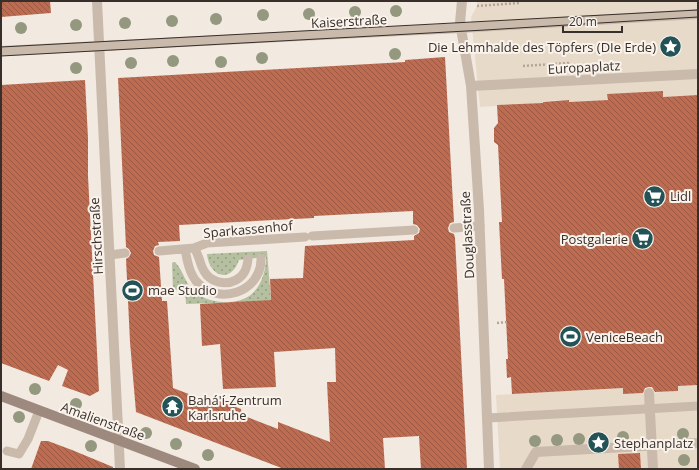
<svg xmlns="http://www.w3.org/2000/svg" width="699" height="470" font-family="'Open Sans',sans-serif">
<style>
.grass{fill:url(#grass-dots)}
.plaza{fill:#e8dac8}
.building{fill:url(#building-back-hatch);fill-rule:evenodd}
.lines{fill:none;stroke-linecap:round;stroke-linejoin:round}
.path{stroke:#b5a497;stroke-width:2.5;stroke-dasharray:2 2;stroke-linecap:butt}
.lane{stroke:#c9baac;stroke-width:9}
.street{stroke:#c9baac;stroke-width:10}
.secondary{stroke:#9d897e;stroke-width:10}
.tram{stroke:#382f2b;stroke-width:1}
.tree{fill:#94987f}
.labels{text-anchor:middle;stroke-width:4;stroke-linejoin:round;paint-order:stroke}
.street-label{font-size:13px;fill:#382f2b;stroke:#f9f3ec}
.poi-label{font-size:13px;fill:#382f2b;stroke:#f9f3ec;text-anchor:start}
</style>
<defs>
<pattern id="grass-dots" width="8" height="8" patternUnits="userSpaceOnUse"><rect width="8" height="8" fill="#b5c0a1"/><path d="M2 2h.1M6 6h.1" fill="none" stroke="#949c83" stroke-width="1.8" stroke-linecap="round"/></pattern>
<pattern id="building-back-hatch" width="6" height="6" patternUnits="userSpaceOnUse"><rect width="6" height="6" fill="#be6c51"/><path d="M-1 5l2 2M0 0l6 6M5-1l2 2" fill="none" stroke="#9b5943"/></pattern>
</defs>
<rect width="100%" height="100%" fill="#f2e9e0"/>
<path class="grass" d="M 267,251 L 271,301 L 186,304 L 185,289 L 173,290 L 172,263 L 175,262 C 185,273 184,283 196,293 C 209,303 234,306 249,296 C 261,288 266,271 266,257 L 239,260 C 231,284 209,277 207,254 Z"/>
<path class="plaza" d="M 477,1 L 698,1 L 698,95 L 663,97 L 663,91 L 608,94 L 608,100 L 569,102 L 568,100 L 543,101 L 543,103 L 480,107 L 471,17 L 477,6 Z
M 698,385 L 698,469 L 500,469 L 496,395 L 623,388 L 623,394 L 649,393 L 678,391 L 678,386 Z"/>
<path class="building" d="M 1,1 L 50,1 L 51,13 L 1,17 Z
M 445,57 L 454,222 L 450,223 L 448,228 L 449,232 L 454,234 L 455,238 L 467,469 L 421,469 L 419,436 L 383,438 L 385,469 L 284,469 L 136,412 L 130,342 L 126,259 L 129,257 L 131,253 L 129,249 L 126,247 L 118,78 L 405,62 L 405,60 ZM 413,211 L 413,224 L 417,225 L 420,229 L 419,233 L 414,236 L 414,240 L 305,246 L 303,278 L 270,279 L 271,300 L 200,304 L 202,346 L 220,344 L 223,389 L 276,387 L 274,352 L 335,348 L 336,382 L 327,382 L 330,442 L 278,422 L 278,429 L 242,415 L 241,409 L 204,395 L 202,399 L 173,388 L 167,301 L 162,301 L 159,257 L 154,255 L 153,251 L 155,246 L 159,245 L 158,242 L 180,241 L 179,225 L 314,218 L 314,216 Z
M 85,80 L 88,138 L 88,176 L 99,391 L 90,396 L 62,386 L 68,370 L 58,365 L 49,381 L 1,363 L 1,85 Z
M 663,91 L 663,97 L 698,95 L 698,385 L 678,386 L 678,391 L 655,392 L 652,387 L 649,387 L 645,388 L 643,393 L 623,394 L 623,388 L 512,394 L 511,377 L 507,378 L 506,359 L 508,359 L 504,279 L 502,279 L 499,222 L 502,222 L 498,145 L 494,142 L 494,128 L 498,123 L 497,105 L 543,103 L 543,102 L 569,100 L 569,102 L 608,100 L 607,94 Z
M 41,441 L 48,441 L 72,450 L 113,467 L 113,469 L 31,469 Z
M 640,453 L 641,469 L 619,469 L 618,454 Z"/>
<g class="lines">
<path class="path" d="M 477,6 L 519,3
M 523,66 L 568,63 L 568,66
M 497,323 L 507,322"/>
<path class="lane" d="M 454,228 L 480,226
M 312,236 L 414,230
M 194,248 C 200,256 199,263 204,271 C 210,282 225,286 236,280 C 245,275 247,268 248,259
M 185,249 C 187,260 189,272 196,281 C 218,307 262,292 261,258
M 159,251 L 194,248 L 207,243 L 305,237
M 110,255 L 125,253
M 488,418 L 698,406
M 7,451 L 19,454 L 28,439 L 39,411"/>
<path class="street" d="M 97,1 L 120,469
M 462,1 L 460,23 L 471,86 L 479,210 L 489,469
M 1,51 L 460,28 L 698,14
M 471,86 L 698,74
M 649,393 L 653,469
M 526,469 L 536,452 L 698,443"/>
<path class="secondary" d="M 1,396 L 195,469"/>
<path class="tram" d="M 1,47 L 698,10
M 1,56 L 485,30 L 698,17"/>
</g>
<g class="tree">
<circle cx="396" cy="11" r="6"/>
<circle cx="355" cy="12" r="6"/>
<circle cx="309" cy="14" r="6"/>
<circle cx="263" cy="15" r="6"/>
<circle cx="216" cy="19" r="6"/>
<circle cx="172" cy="21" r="6"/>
<circle cx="125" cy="23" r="6"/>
<circle cx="76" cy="25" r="6"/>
<circle cx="21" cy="28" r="6"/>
<circle cx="395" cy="54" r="6"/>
<circle cx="262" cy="58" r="6"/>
<circle cx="173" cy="61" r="6"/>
<circle cx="221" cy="62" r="6"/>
<circle cx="131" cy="63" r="6"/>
<circle cx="76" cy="68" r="6"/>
<circle cx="35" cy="389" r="6"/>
<circle cx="76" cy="404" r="6"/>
<circle cx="19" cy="417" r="6"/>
<circle cx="146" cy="433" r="6"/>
<circle cx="683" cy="434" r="6"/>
<circle cx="623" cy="437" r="6"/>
<circle cx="601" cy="438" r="6"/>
<circle cx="579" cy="439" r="6"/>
<circle cx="557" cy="440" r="6"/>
<circle cx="535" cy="441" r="6"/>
<circle cx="176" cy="444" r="6"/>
<circle cx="91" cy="446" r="6"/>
<circle cx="208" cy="455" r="6"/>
<circle cx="684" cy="460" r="6"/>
</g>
<defs>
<symbol id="sight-disc" viewBox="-11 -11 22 22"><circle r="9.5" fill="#235357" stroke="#f9f3ec"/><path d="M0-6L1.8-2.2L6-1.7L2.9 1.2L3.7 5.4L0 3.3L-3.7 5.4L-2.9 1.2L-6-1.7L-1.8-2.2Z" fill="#fff"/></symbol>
<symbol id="supermarket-disc" viewBox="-11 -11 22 22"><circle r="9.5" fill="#235357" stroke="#f9f3ec"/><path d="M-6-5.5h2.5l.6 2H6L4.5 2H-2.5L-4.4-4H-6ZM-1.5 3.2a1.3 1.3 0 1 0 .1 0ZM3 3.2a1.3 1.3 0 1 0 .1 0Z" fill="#fff"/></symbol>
<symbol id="stadium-disc" viewBox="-11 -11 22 22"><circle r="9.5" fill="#235357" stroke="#f9f3ec"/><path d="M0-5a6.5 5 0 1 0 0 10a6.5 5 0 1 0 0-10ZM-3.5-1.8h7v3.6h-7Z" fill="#fff"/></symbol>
<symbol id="temple-disc" viewBox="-11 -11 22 22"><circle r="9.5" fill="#235357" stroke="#f9f3ec"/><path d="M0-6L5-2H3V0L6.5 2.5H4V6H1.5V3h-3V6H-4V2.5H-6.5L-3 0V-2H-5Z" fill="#fff"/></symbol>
</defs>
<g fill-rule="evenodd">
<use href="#sight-disc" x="658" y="34" width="25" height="25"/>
<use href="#supermarket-disc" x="642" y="184" width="25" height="25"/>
<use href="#supermarket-disc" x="630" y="226" width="25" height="25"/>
<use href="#stadium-disc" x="120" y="278" width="25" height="25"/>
<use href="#stadium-disc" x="558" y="324" width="25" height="25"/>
<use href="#temple-disc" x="160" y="394" width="25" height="25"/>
<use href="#sight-disc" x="586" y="430" width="25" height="25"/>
</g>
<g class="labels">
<g class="street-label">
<text transform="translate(349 21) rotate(-3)" y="5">Kaiserstraße</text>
<text transform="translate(584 67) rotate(-3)" y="5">Europaplatz</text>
<text transform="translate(248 229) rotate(-5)" y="5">Sparkassenhof</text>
<text transform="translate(467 235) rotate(-93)" y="5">Douglasstraße</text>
<text transform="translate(96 236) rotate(-93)" y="5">Hirschstraße</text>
<text transform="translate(103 421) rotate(20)" y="5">Amalienstraße</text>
</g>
<g class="poi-label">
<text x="656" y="52" text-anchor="end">Die Lehmhalde des Töpfers (DIe Erde)</text>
<text x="670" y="201">Lidl</text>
<text x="628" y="244" text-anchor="end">Postgalerie</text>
<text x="148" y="295">mae Studio</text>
<text x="586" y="342">VeniceBeach</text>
<text x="188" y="405">Bahá'í-Zentrum<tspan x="188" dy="15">Karlsruhe</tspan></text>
<text x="614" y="448">Stephanplatz</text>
</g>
</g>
<rect width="699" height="470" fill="none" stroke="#382f2b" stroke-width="4"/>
<path d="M563 26v6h59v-6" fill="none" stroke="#382f2b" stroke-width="2"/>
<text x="569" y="26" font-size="12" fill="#382f2b" stroke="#f9f3ec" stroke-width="3" paint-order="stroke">20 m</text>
</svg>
